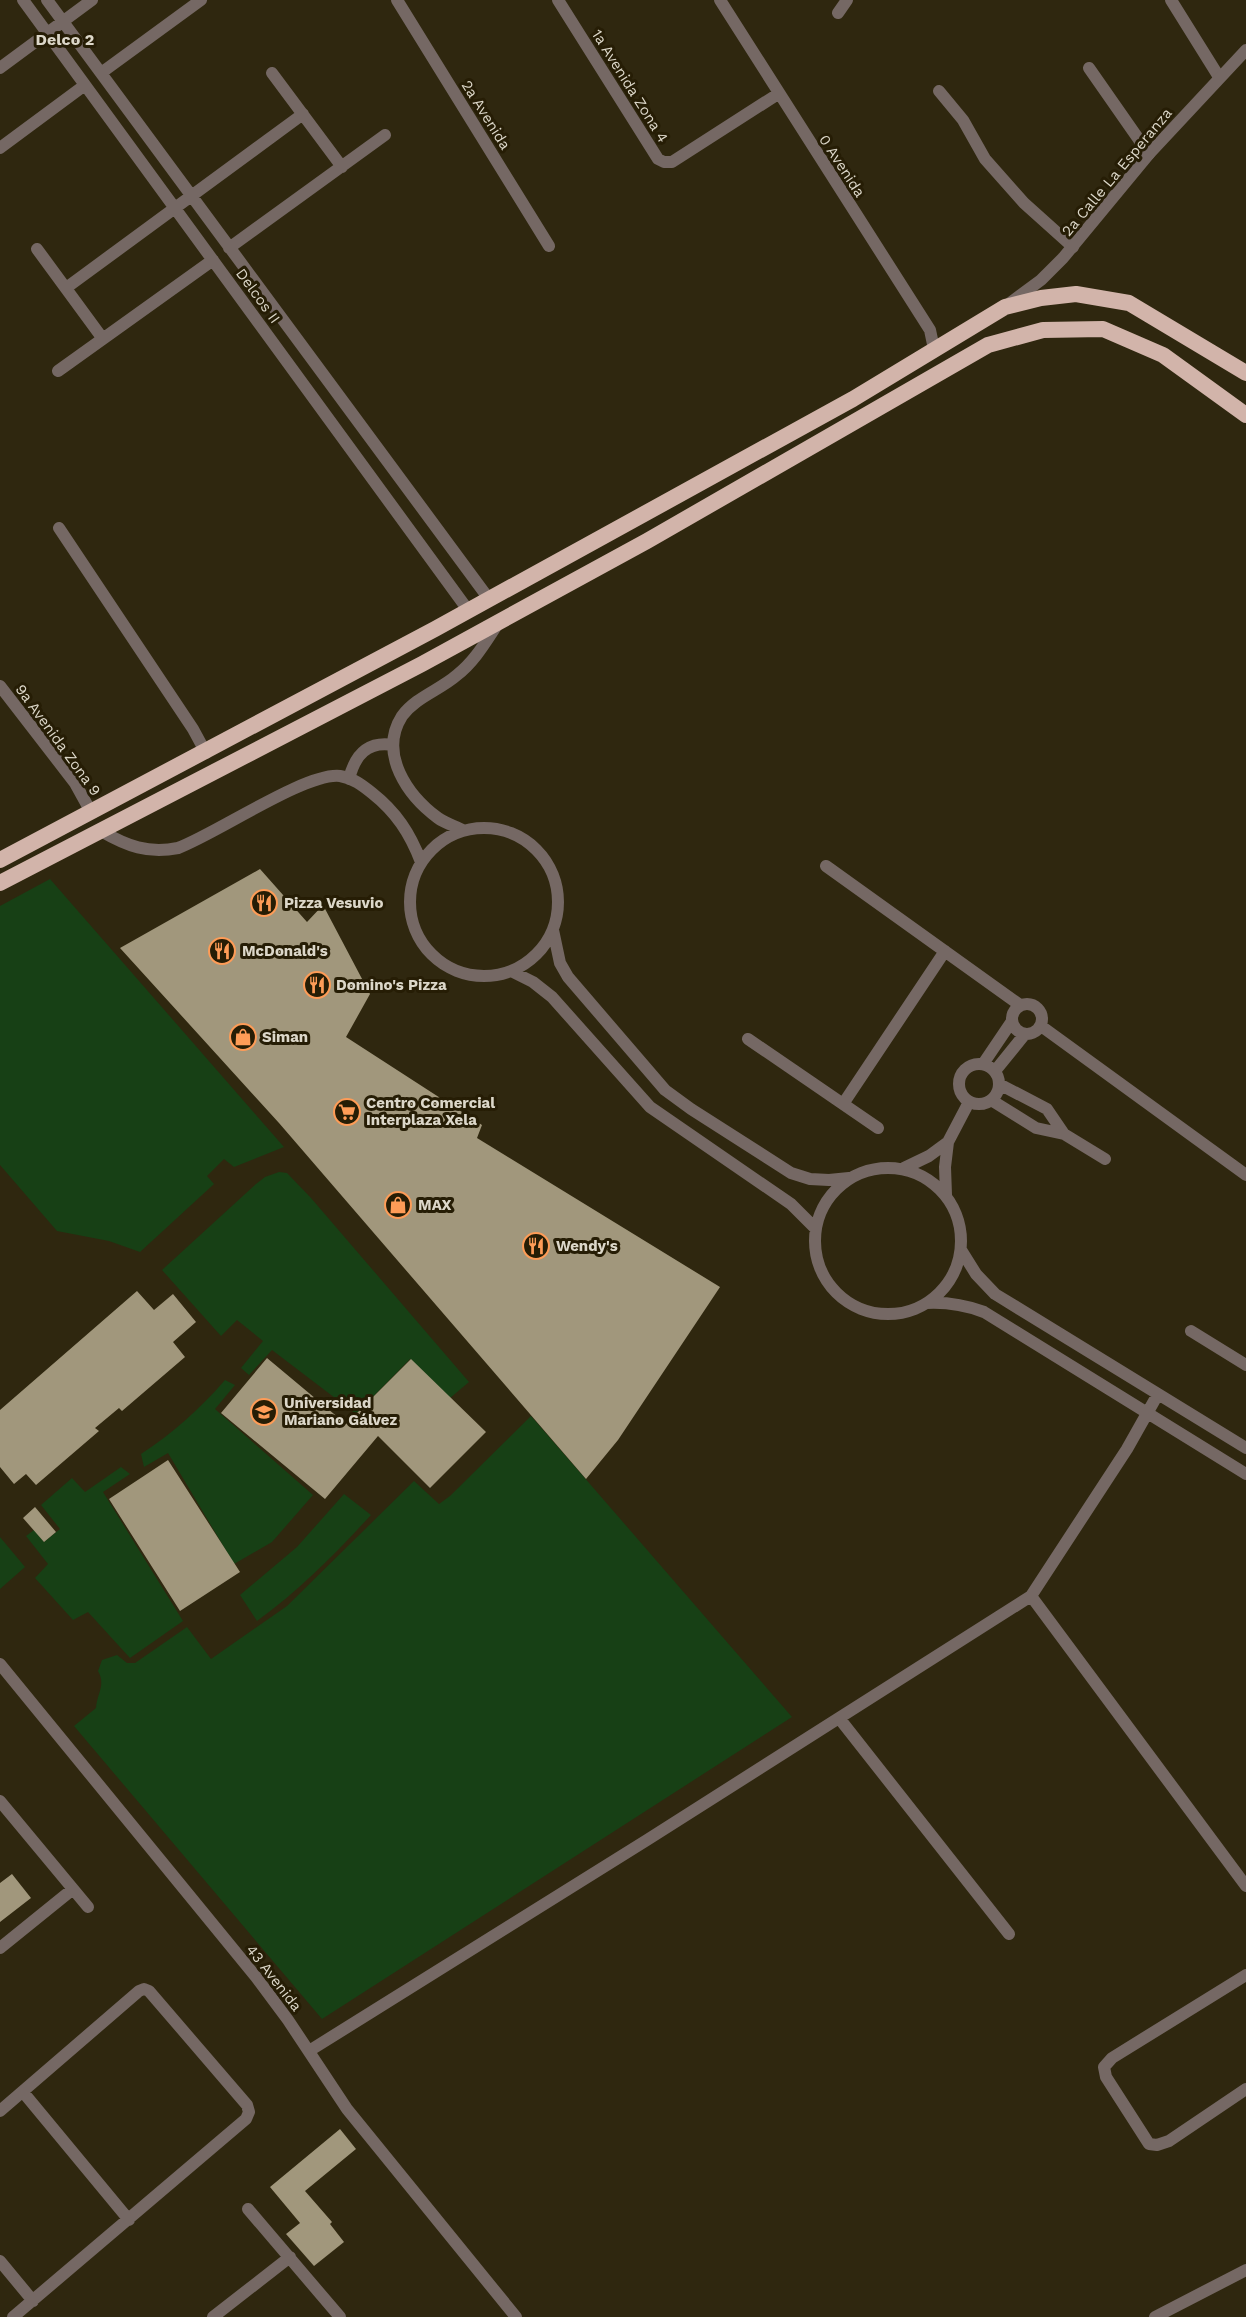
<svg xmlns="http://www.w3.org/2000/svg" width="1246" height="2317" font-family="'Work Sans',sans-serif">
<style>
.green{fill:#174015}
.building{fill:#a1977c}
.lines{fill:none;stroke-linecap:round;stroke-linejoin:round}
.minor{stroke:#756864;stroke-width:12}
.tertiary{stroke:#756864;stroke-width:12}
.trunk{stroke:#d2b4aa;stroke-width:16}
.labels{text-anchor:middle;stroke-width:6;stroke-linejoin:round;paint-order:stroke}
.street-label{font-size:15px;fill:#dcd7c9;stroke:#261d05}
.poi-label{font-size:15px;font-weight:bold;fill:#dcd7c9;stroke:#261d05;text-anchor:start}
.neighbourhood-label{font-size:16px;font-weight:bold;fill:#dcd7c9;stroke:#261d05}
</style>
<rect width="100%" height="100%" fill="#2f270f"/>
<path class="green" d="M 50,879 L 284,1147 L 234,1167 L 224,1159 L 207,1176 L 214,1184 L 140,1252 L 109,1241 L 57,1231 L 0,1165 L 0,906 Z
M 279,1172 L 287,1173 L 311,1198 L 469,1382 L 450,1398 L 410,1359 L 356,1414 L 272,1350 L 249,1375 L 241,1368 L 263,1341 L 237,1320 L 221,1336 L 162,1270 L 256,1184 L 265,1177 Z
M 225,1380 L 235,1385 L 215,1409 L 313,1495 L 272,1542 L 234,1564 L 168,1453 L 144,1467 L 141,1454 C 173,1433 200,1409 225,1380 Z
M 531,1416 L 792,1717 L 322,2019 L 74,1726 L 96,1708 C 97,1693 106,1685 98,1671 L 102,1660 L 117,1655 L 127,1663 L 135,1663 L 187,1627 L 211,1659 L 287,1606 L 414,1481 L 439,1504 L 450,1496 Z
M 121,1467 L 130,1474 L 103,1492 L 183,1621 L 130,1658 L 88,1612 L 73,1620 L 35,1578 L 48,1564 L 26,1536 L 34,1530 L 44,1542 L 60,1529 L 41,1505 L 72,1478 L 85,1492 Z
M 344,1494 L 371,1515 C 335,1554 300,1590 257,1621 L 240,1595 L 297,1547 Z
M 0,1537 L 25,1567 L 0,1589 Z"/>
<path class="building" d="M 260,869 L 307,922 L 323,905 L 370,994 L 346,1037 L 482,1125 L 477,1138 L 720,1287 L 618,1440 L 586,1479 L 279,1123 L 120,948 Z
M 137,1291 L 154,1310 L 173,1294 L 196,1322 L 173,1342 L 185,1357 L 122,1411 L 119,1408 L 95,1428 L 99,1431 L 36,1485 L 26,1474 L 14,1484 L 0,1467 L 0,1410 Z
M 267,1358 L 346,1424 L 411,1359 L 486,1432 L 430,1488 L 378,1436 L 325,1499 L 221,1413 Z
M 168,1460 L 240,1572 L 180,1611 L 109,1499 Z
M 35,1507 L 56,1532 L 44,1542 L 23,1518 Z
M 12,1874 L 31,1898 L 0,1922 L 0,1883 Z
M 340,2129 L 356,2149 L 305,2191 L 332,2222 L 330,2224 L 344,2242 L 314,2266 L 286,2234 L 300,2223 L 270,2187 Z"/>
<g class="lines">
<path class="minor" d="M 23,0 L 468,610
M 47,0 L 489,599
M 397,0 L 549,246
M 558,0 L 658,159 L 664,162 L 672,162 L 778,94
M 720,0 L 930,330 L 934,349
M 1171,0 L 1219,77
M 838,13 L 847,0
M 0,68 L 92,0
M 1089,68 L 1149,154
M 101,73 L 201,0
M 272,73 L 342,167
M 939,91 L 963,120 L 985,159 L 1024,203 L 1073,247
M 0,148 L 85,85
M 229,248 L 385,135
M 37,249 L 103,339
M 66,288 L 303,114
M 58,371 L 213,260
M 59,528 L 193,729 L 206,753
M 0,686 L 75,783 L 91,812
M 349,779 C 355,755 367,741 393,745
M410 902a74 74 0 1 1 148 0a74 74 0 1 1-148 0Z
M 463,830 C 455,826 445,823 438,818 C 408,796 378,754 402,716 C 416,697 440,690 457,675 C 474,662 485,643 497,625
M 101,831 C 127,846 148,854 178,848 C 216,834 306,772 340,776 C 353,778 362,785 372,793 C 396,812 410,833 421,862
M 826,866 L 1020,1005
M 553,930 L 560,963 L 568,977 L 665,1090 L 691,1109 L 791,1173 L 810,1179 L 829,1180 L 849,1178
M 511,971 L 533,982 L 552,997 L 650,1107 L 791,1204 L 815,1228
M1012 1019a15 15 0 1 1 30 0a15 15 0 1 1-30 0Z
M 1041,1026 L 1246,1175
M 748,1039 L 878,1128
M959 1084a20 20 0 1 1 40 0a20 20 0 1 1-40 0Z
M 983,1064 L 1012,1021
M 995,1071 L 1025,1034
M 999,1084 L 1047,1109 L 1064,1134
M 991,1100 L 1036,1128 L 1064,1134 L 1105,1159
M 843,1104 L 945,951
M815 1241a73 73 0 1 1 146 0a73 73 0 1 1-146 0Z
M 904,1168 L 929,1156 L 948,1142
M 946,1195 L 945,1167 L 948,1142 L 969,1102
M 961,1250 L 976,1274 L 995,1294 L 1246,1448
M 927,1303 C 948,1302 965,1305 984,1312 L 1246,1474
M 1191,1331 L 1246,1365
M 1031,1596 L 1246,1886
M 0,1664 L 256,1977 L 288,2020 L 347,2109 L 516,2317
M 839,1718 L 1009,1934
M 0,1801 L 88,1907
M 0,1948 L 73,1889
M 1246,1975 L 1112,2058 L 1104,2067 L 1106,2077 L 1149,2144 L 1157,2145 L 1169,2141 L 1246,2089
M 309,2051 L 647,1840 L 1031,1596 L 1127,1449 L 1158,1394
M 23,2092 L 129,2220
M 0,2111 L 139,1991 L 144,1989 L 149,1991 L 247,2105 L 249,2112 L 246,2119 L 13,2317
M 248,2209 L 340,2317
M 0,2261 L 33,2301
M 213,2317 L 290,2257
M 1155,2317 L 1246,2270"/>
<path class="tertiary" d="M 1010,303 L 1041,280 L 1063,258 L 1149,154 L 1246,50"/>
<path class="trunk" d="M 0,860 L 435,629 L 853,399 L 1005,307 L 1041,298 L 1076,294 L 1129,303 L 1246,373
M 0,883 L 422,664 L 647,541 L 988,345 L 1043,330 L 1103,329 L 1163,355 L 1246,415"/>
</g>
<defs>
<symbol id="restaurant-ring" viewBox="-11 -11 22 22"><circle r="9.5" fill="#261d05" stroke="#fe9c57" stroke-width="1.5"/><path d="M-5-6h1v4h1v-4h1v4h1v-4h1v5L-1.5 .5V6h-2V.5L-5-1ZM5-6V6H3V1.5H1.5Q1.5-4 5-6Z" fill="#fe9c57"/></symbol>
<symbol id="shop-ring" viewBox="-11 -11 22 22"><circle r="9.5" fill="#261d05" stroke="#fe9c57" stroke-width="1.5"/><path d="M-5-2.5h2.3a2.7 3.5 0 0 1 5.4 0H5L5.5 6h-11ZM-1.5-2.5h3a1.5 2.3 0 0 0-3 0Z" fill="#fe9c57"/></symbol>
<symbol id="supermarket-ring" viewBox="-11 -11 22 22"><circle r="9.5" fill="#261d05" stroke="#fe9c57" stroke-width="1.5"/><path d="M-6-5.5h2.5l.6 2H6L4.5 2H-2.5L-4.4-4H-6ZM-1.5 3.2a1.3 1.3 0 1 0 .1 0ZM3 3.2a1.3 1.3 0 1 0 .1 0Z" fill="#fe9c57"/></symbol>
<symbol id="university-ring" viewBox="-11 -11 22 22"><circle r="9.5" fill="#261d05" stroke="#fe9c57" stroke-width="1.5"/><path d="M0-5L7-2L0 1L-7-2ZM-4 1L0 2.5L4 1V4Q0 6-4 4Z" fill="#fe9c57"/></symbol>
</defs>
<g fill-rule="evenodd">
<use href="#restaurant-ring" x="249" y="888" width="30" height="30"/>
<use href="#restaurant-ring" x="207" y="936" width="30" height="30"/>
<use href="#restaurant-ring" x="302" y="970" width="30" height="30"/>
<use href="#shop-ring" x="228" y="1022" width="30" height="30"/>
<use href="#supermarket-ring" x="332" y="1097" width="30" height="30"/>
<use href="#shop-ring" x="383" y="1190" width="30" height="30"/>
<use href="#restaurant-ring" x="521" y="1231" width="30" height="30"/>
<use href="#university-ring" x="249" y="1397" width="30" height="30"/>
</g>
<g class="labels">
<g class="street-label">
<text transform="translate(630 86) rotate(58)" y="5">1a Avenida Zona 4</text>
<text transform="translate(486 115) rotate(58)" y="5">2a Avenida</text>
<text transform="translate(842 166) rotate(57)" y="5">0 Avenida</text>
<text transform="translate(1117 172) rotate(-50)" y="5">2a Calle La Esperanza</text>
<text transform="translate(258 296) rotate(54)" y="5">Delcos II</text>
<text transform="translate(58 740) rotate(54)" y="5">9a Avenida Zona 9</text>
<text transform="translate(274 1978) rotate(52)" y="5">43 Avenida</text>
</g>
<g class="poi-label">
<text x="284" y="908">Pizza Vesuvio</text>
<text x="242" y="956">McDonald's</text>
<text x="336" y="990">Domino's Pizza</text>
<text x="262" y="1042">Siman</text>
<text x="366" y="1108">Centro Comercial<tspan x="366" dy="17">Interplaza Xela</tspan></text>
<text x="418" y="1210">MAX</text>
<text x="556" y="1251">Wendy's</text>
<text x="284" y="1408">Universidad<tspan x="284" dy="17">Mariano Gálvez</tspan></text>
</g>
<g class="neighbourhood-label">
<text x="65" y="45">Delco 2</text>
</g>
</g>
</svg>
